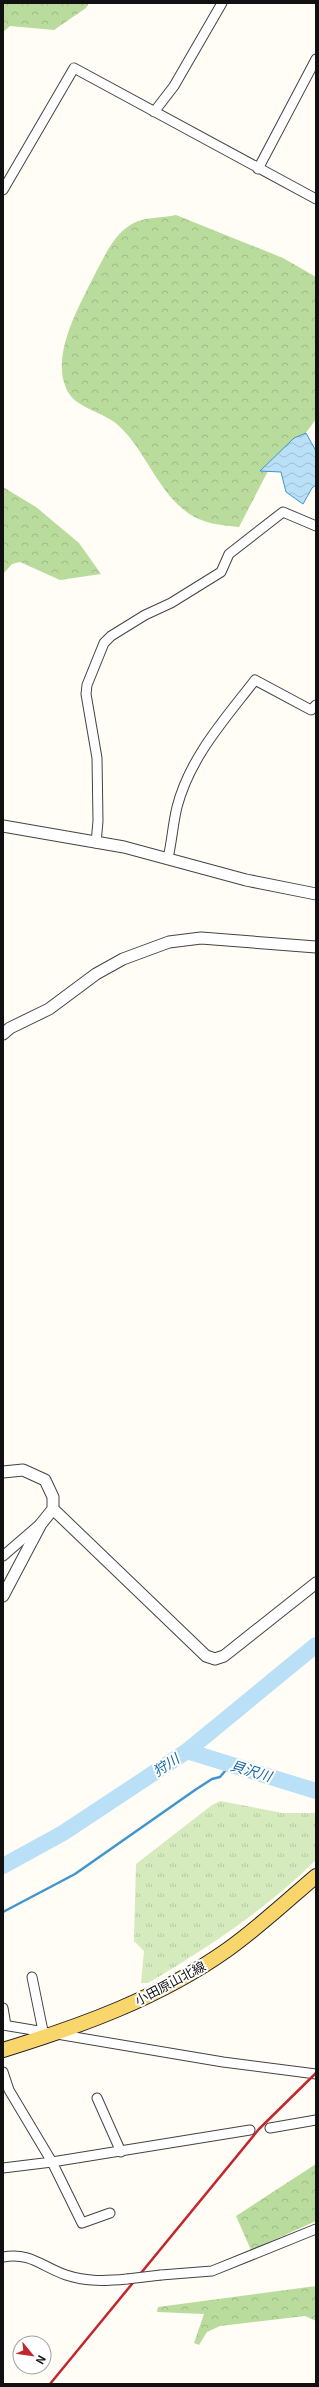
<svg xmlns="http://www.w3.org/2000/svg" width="319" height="2387" font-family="Georgia,'Noto Sans JP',serif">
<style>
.grass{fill:url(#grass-tufts)}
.forest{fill:url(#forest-crowns)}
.water{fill:url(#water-waves);stroke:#3f96cf}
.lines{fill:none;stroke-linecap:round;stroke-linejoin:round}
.stream{stroke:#3f96cf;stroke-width:2.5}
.river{stroke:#b9e0f7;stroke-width:16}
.minor-casing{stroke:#444;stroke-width:11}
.tertiary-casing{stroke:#444;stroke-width:13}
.primary-casing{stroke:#222;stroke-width:16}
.minor{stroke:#fff;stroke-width:9}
.tertiary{stroke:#fff;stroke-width:11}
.primary{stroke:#f9d66b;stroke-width:14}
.rail{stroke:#c4262e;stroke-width:2.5}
.minor-bridge-casing{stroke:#444;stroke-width:11;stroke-linecap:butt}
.minor-bridge{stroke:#fff;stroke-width:9}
.labels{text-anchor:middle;stroke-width:4;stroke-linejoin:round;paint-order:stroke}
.street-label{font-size:13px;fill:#111;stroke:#fff}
.water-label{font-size:14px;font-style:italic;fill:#1768a6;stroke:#fff}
</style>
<defs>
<pattern id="grass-tufts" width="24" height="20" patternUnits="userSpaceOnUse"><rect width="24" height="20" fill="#d5ebbd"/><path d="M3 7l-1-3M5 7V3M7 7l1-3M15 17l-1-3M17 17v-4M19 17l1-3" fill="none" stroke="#b6c8a1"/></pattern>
<pattern id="forest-crowns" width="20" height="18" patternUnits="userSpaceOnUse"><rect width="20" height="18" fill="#b9dc9c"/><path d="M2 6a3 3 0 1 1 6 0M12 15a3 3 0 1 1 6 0" fill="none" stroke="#9ebc85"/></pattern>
<pattern id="water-waves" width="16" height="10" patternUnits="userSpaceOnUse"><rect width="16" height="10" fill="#b9e0f7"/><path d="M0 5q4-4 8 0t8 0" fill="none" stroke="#9ebfd3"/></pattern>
</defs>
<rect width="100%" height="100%" fill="#fffdf5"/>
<path class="grass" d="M 220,1801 L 283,1813 L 316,1813 L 316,1860 C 266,1909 208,1948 148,1983 L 141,1983 L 144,1951 L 134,1941 L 136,1864 L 212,1805 Z"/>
<path class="forest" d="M 3,3 L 89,3 L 86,8 L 54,30 L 10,26 L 3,32 Z
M 176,215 L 283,258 L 316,277 L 316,419 L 297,445 L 268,471 L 239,527 C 220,525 204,524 188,513 C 157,491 146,451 119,426 C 104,411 74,409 66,388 C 51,353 80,305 95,274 C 105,256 113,235 132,224 C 143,217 163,218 176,215 Z
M 3,487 L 36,507 L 79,543 L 101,574 L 60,580 L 20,562 L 12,564 L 3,574 Z
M 316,2164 L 316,2221 L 251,2250 L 236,2216 Z
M 316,2286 L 316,2321 L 305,2316 L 220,2326 L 207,2332 L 199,2345 L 194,2343 L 204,2314 L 157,2312 L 158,2307 Z"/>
<path class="water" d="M 306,433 L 316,451 L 316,485 L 312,488 L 303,504 L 286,492 L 281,472 L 260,471 L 294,438 Z"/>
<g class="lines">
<path class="stream" d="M 3,1912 L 75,1874 L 195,1790 L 212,1779 L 220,1777 L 231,1764"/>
<path class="river" d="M 187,1751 L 316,1791
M 3,1866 L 63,1833 L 187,1751 L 316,1645"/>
<defs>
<path id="minor" d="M 154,112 L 174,86 L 222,3
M 258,169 L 316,59
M 3,190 L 74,68 L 316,199
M 96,843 L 98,821 L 97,758 L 86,694 L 87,685 L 104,643 L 111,636 L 145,615 L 171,603 L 221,572 L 229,554 L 283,512 L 316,526
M 168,858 C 172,841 173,823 177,807 C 190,757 225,719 255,680 L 311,710 L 316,705
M 3,1556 L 40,1524
M 32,1977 L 43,2031
M 3,2008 L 6,2025
M 3,2025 L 223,2062 L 316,2074
M 3,2072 L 9,2090 L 52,2162 L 82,2223 L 110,2213
M 97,2098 L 121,2152
M 270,2128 L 316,2120
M 3,2168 L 52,2162 L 250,2130
M 3,2257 C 31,2252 42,2267 66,2275 C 87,2282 106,2281 127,2279
M 161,2275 L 212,2271 L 316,2229"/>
<path id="tertiary" d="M 3,826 L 124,847 L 246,880 L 316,894
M 3,1034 L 10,1028 L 49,1009 L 96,974 L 123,959 L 169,942 L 201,938 L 316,947
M 3,1472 L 23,1470 L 45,1480 L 53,1497 L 53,1509 L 206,1656 L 215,1659 L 224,1656 L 316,1583
M 3,1596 L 41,1524 L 53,1509"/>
<path id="primary" d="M 3,2050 C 81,2026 159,1998 227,1950 C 258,1928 287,1901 316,1876"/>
</defs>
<use href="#minor" class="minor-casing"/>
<use href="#tertiary" class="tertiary-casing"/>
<use href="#primary" class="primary-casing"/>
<use href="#minor" class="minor"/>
<use href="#tertiary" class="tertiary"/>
<use href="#primary" class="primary"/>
<path class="rail" d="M 50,2384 L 259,2129 L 316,2073"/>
<defs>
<path id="minor-bridge" d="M 127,2279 L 161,2275"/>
</defs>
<use href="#minor-bridge" class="minor-bridge-casing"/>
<use href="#minor-bridge" class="minor-bridge"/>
</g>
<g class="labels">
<g class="street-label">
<text transform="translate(170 1983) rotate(-28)" y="5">小田原山北線</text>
</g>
<g class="water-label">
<text transform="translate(166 1765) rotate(-34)" y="5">狩川</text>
<text transform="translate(251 1771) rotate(17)" y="5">貝沢川</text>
</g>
</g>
<rect width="319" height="2387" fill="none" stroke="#111111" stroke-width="8"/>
<g transform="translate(32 2355) rotate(119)"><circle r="19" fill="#ffffff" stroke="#a0a0a0"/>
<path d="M0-3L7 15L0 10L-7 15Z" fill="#c4262e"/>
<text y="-6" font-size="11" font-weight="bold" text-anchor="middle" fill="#111111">N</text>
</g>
</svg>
